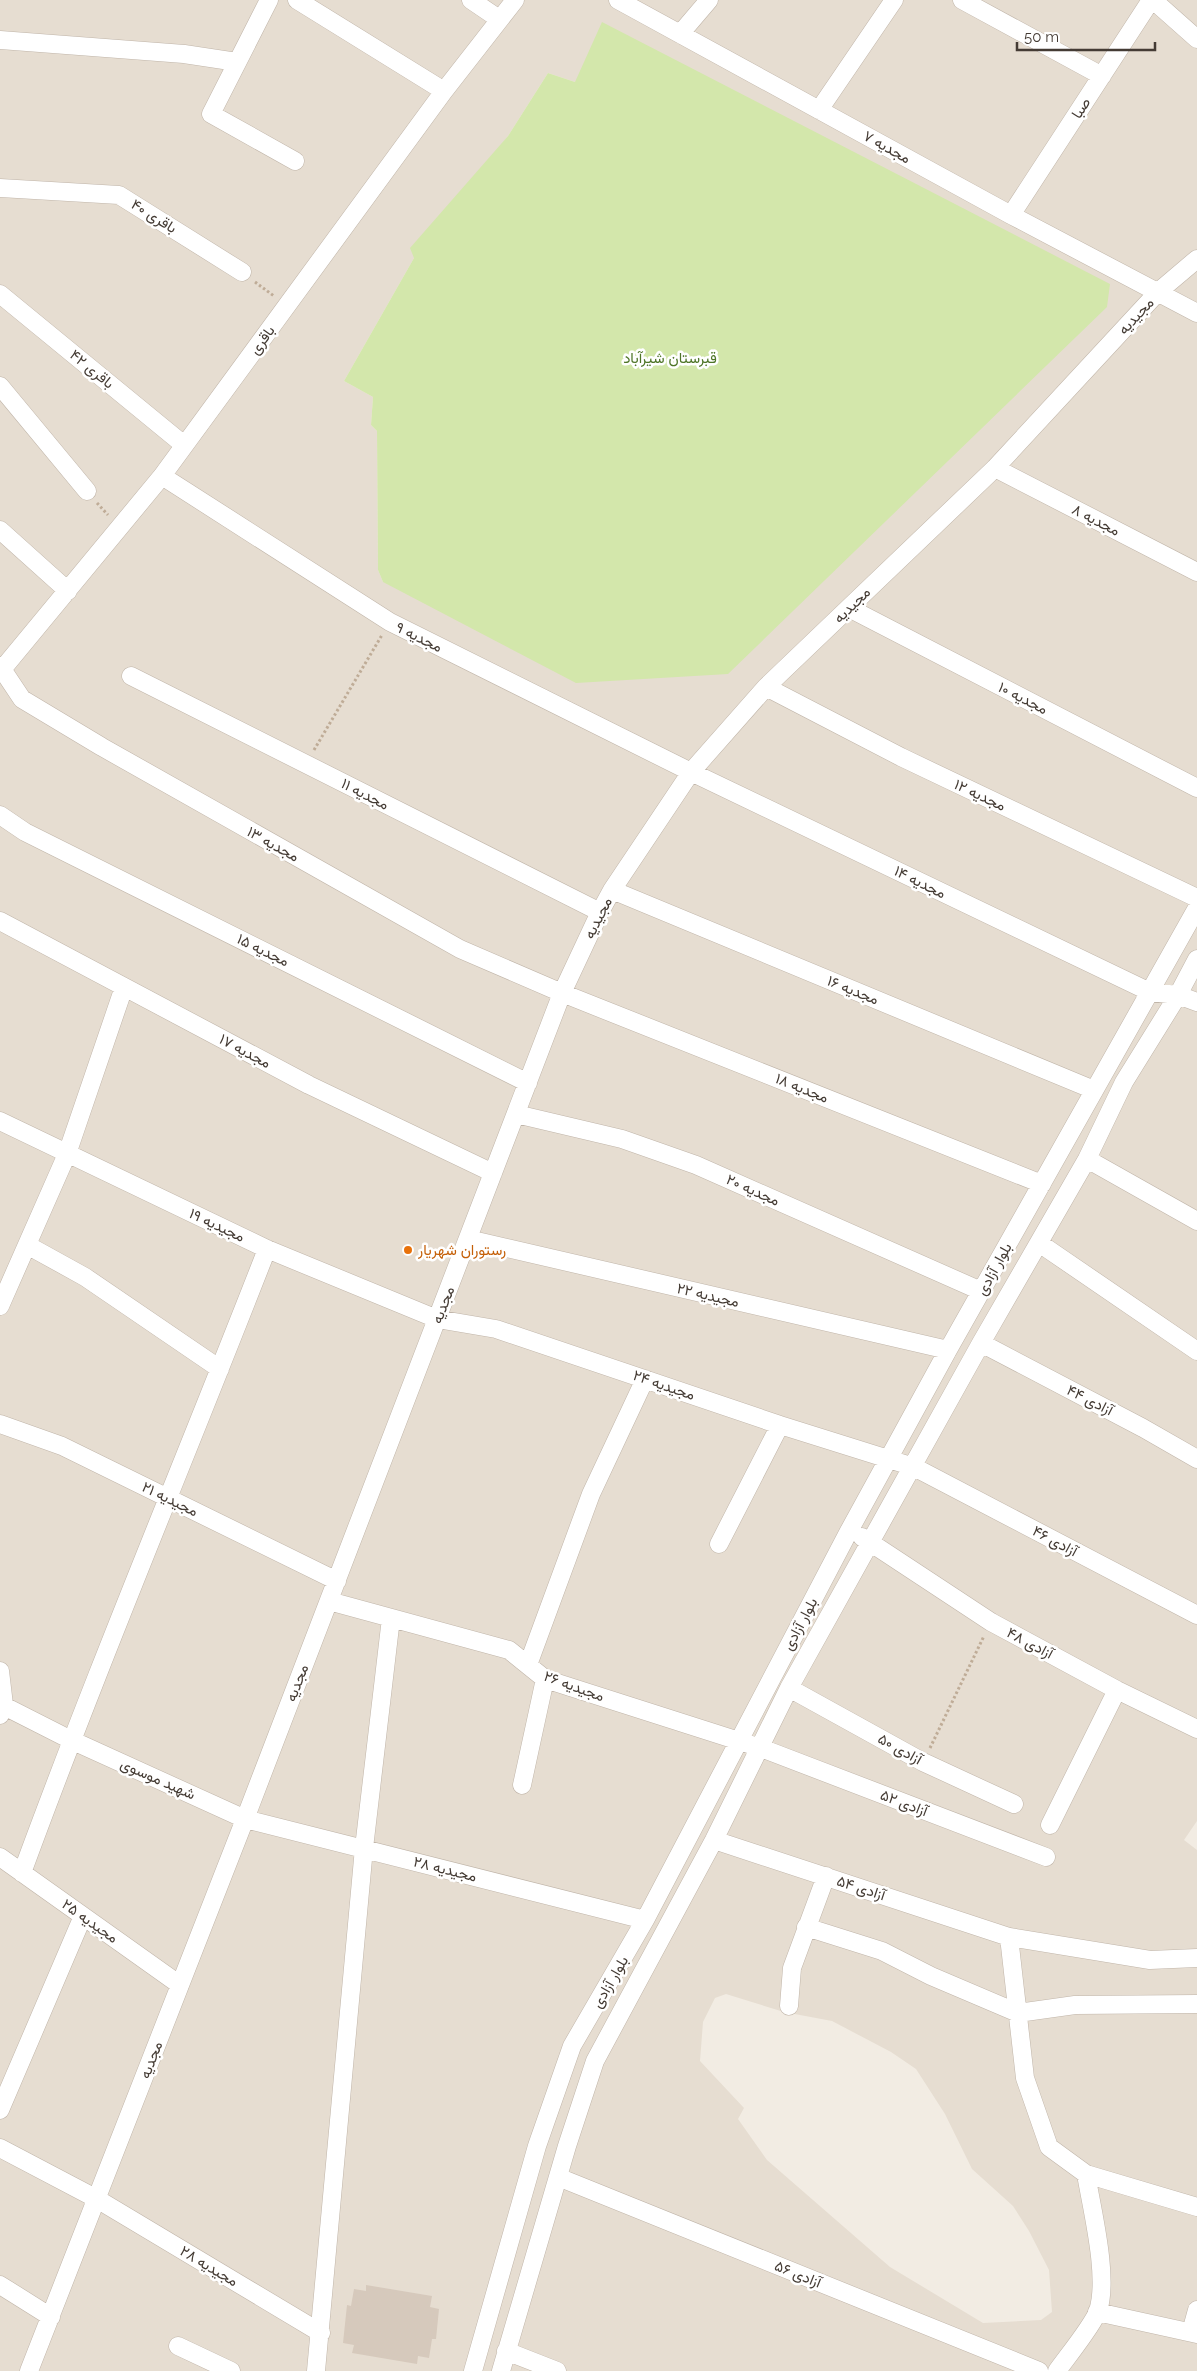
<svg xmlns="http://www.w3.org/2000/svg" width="1197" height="2371" font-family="Raleway,Vazirmatn,sans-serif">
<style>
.residential{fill:#e6ddd1;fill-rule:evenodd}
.green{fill:#d3e7ab}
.building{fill:#d6c9bc}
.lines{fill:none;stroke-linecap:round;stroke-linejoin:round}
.minor-casing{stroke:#c0b5a9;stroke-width:19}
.path{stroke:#bfac97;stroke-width:3;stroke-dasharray:2.5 2.5;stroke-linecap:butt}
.minor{stroke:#fff;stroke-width:18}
.food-dot{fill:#e8710a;stroke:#fff;stroke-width:2}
.labels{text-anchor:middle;stroke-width:5;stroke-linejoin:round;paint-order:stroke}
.street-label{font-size:15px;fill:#443b34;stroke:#fff}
.park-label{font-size:15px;fill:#4e7527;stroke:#fff}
.food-label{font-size:15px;fill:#c56008;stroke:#fff;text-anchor:start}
</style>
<rect width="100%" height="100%" fill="#f2ece3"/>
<path class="residential" d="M 0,0 L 1197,0 L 1197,1821 L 1184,1840 L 1197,1850 L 1197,2371 L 0,2371 ZM 548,73 L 575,82 L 383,582 L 378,570 L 377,431 L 371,425 L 373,397 L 344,381 L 414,258 L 508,136 ZM 726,1994 L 784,2012 L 832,2021 L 891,2052 L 916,2069 L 945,2114 L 972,2169 L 1013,2206 L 1029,2231 L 1049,2270 L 1052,2312 L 1041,2320 L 983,2323 L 890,2267 L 767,2160 L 738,2119 L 744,2108 L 700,2061 L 703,2022 L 715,1998 Z"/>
<path class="green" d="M 602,22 L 1110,284 L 1107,307 L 728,674 L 576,683 L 383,582 L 378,570 L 377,431 L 371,425 L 373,397 L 344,381 L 414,258 L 410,248 L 508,136 L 548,73 L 575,82 Z"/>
<path class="building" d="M 366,2285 L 432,2296 L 430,2307 L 439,2309 L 436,2339 L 432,2339 L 429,2358 L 418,2356 L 417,2364 L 352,2353 L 354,2345 L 343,2343 L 347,2305 L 351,2306 L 354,2289 L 366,2291 Z"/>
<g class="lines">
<defs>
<path id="minor" d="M 269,0 L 211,114 L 295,161
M 297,0 L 444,91
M 471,0 L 499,19
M 618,0 L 1011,215 L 1197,313
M 962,0 L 1102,76
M 1153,0 L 1197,39
M 680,34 L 709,0
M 0,40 L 184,54 L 237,62
M 819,110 L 894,0
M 0,188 L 119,195 L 242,272
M 1011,215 L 1151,0
M 0,294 L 184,445
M 0,386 L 87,491
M 995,468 L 1197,572
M 162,476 L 390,622 L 691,772 L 1150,992 L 1178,995 L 1197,1002
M 0,530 L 68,591
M 849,608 L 1197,788
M 0,666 L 22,699 L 102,747 L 460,949 L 562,993 L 1042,1184
M 0,672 L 162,476 L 444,91 L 515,0
M 131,676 L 600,912
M 766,687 L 901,757 L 1197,898
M 0,815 L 25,832 L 528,1083
M 612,890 L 1094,1090
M 0,921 L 309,1085 L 493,1173
M 516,1114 L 622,1139 L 696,1165 L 981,1291
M 0,1121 L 267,1249 L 437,1319 L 496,1329 L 780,1425 L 914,1467 L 1197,1615
M 1087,1159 L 1197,1221
M 468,1239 L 948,1350
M 1039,1243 L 1197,1351
M 27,1245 L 85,1277 L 220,1369
M 0,1306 L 67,1154 L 124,987
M 981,1343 L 1143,1428 L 1197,1459
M 0,1424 L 62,1446 L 337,1581
M 862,1537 L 991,1622 L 1117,1690 L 1197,1729
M 719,1544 L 780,1425
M 329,1601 L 509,1650 L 545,1679 L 761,1748 L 1046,1857
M 528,1665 L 591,1494 L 645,1379
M 0,1671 L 4,1705 L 0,1715
M 789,1688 L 923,1762 L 1014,1804
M 0,1704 L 71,1740 L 245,1819 L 645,1920
M 522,1785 L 545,1679
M 1050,1825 L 1117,1690
M 714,1840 L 1009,1937 L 1150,1960 L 1197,1958
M 0,1857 L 180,1985
M 22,1873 C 99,1663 186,1457 267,1249
M 806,1927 L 882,1951 L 931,1976 L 1018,2013 L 1075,2005 L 1197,2004
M 1009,1937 L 1025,2078 L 1049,2147 L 1086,2174 C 1092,2210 1109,2277 1098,2311 C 1093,2325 1067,2357 1057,2371
M 789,2006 L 792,1968 L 826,1876
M 0,2110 L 83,1916
M 0,2148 L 97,2199 L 321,2333
M 1086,2174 L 1197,2207
M 558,2177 L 1039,2371
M 0,2285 L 51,2317
M 1097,2312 L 1197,2334
M 1191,2332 L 1197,2310
M 178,2346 L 231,2371
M 506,2351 L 557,2371
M 29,2371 L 245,1819 L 562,993 L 600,912 L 612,890 L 691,772 L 766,687 L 995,468 L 1158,292 L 1197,259
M 316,2371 L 364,1848 L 391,1618
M 473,2371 L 537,2146 L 572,2046 L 645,1920 L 849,1531 L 948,1350 L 1197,908
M 501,2371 L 567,2146 L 595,2061 L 714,1840 L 789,1688 L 981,1343 L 1087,1159 L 1124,1082 L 1178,995 L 1197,959"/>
</defs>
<use href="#minor" class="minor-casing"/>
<path class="path" d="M 255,282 L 274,296
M 97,503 L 108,515
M 314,750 L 382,635
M 930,1748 L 984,1636"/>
<use href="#minor" class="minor"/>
</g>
<circle class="food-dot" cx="408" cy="1250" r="5"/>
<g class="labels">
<g class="street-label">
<text transform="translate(1081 108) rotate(-57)" y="5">صبا</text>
<text transform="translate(887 147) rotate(29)" y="5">مجدیه ۷</text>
<text transform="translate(154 216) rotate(32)" y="5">باقری ۴۰</text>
<text transform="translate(1136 316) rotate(-47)" y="5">مجیدیه</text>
<text transform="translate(262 340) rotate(-54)" y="5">باقری</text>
<text transform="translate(92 369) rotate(39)" y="5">باقری ۴۲</text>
<text transform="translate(1096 520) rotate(27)" y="5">مجدیه ۸</text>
<text transform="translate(852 605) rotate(-44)" y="5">مجیدیه</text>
<text transform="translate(419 637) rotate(26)" y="5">مجدیه ۹</text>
<text transform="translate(1023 698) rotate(27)" y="5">مجدیه ۱۰</text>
<text transform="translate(365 794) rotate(27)" y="5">مجدیه ۱۱</text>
<text transform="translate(980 795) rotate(25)" y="5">مجدیه ۱۲</text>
<text transform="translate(273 844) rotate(29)" y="5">مجدیه ۱۳</text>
<text transform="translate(920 882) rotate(26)" y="5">مجدیه ۱۴</text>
<text transform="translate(598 918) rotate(-63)" y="5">مجیدیه</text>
<text transform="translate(263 950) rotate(26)" y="5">مجدیه ۱۵</text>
<text transform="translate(853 990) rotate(22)" y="5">مجدیه ۱۶</text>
<text transform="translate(245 1051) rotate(28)" y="5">مجدیه ۱۷</text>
<text transform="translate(802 1088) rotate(22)" y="5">مجدیه ۱۸</text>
<text transform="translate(753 1190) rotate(24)" y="5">مجدیه ۲۰</text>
<text transform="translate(217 1225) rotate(25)" y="5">مجیدیه ۱۹</text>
<text transform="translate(994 1269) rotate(-61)" y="5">بلوار آزادی</text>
<text transform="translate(708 1295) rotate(13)" y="5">مجیدیه ۲۲</text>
<text transform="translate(443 1305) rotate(-69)" y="5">مجدیه</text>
<text transform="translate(664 1385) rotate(19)" y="5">مجیدیه ۲۴</text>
<text transform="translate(1090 1400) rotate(27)" y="5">آزادی ۴۴</text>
<text transform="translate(170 1499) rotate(26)" y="5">مجیدیه ۲۱</text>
<text transform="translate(1055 1541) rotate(28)" y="5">آزادی ۴۶</text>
<text transform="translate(800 1624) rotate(-62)" y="5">بلوار آزادی</text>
<text transform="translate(1030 1643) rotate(28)" y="5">آزادی ۴۸</text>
<text transform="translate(297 1683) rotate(-69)" y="5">مجدیه</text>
<text transform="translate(574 1686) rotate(20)" y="5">مجیدیه ۲۶</text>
<text transform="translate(900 1749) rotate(29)" y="5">آزادی ۵۰</text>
<text transform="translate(158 1779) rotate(24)" y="5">شهید موسوی</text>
<text transform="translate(904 1803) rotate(21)" y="5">آزادی ۵۲</text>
<text transform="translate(445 1869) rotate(14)" y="5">مجیدیه ۲۸</text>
<text transform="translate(861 1888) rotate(18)" y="5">آزادی ۵۴</text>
<text transform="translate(90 1921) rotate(35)" y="5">مجیدیه ۲۵</text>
<text transform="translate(610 1982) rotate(-60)" y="5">بلوار آزادی</text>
<text transform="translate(151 2060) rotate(-69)" y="5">مجدیه</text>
<text transform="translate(209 2266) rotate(31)" y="5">مجیدیه ۲۸</text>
<text transform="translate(798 2274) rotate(22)" y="5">آزادی ۵۶</text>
</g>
<g class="park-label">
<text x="670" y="363">قبرستان شیرآباد</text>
</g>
<g class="food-label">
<text x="418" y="1255">رستوران شهریار</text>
</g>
</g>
<path d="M1017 42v8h138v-8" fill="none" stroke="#443b34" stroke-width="2.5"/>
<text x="1024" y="42" font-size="15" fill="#443b34" stroke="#ffffff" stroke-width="4" paint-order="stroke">50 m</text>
</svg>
